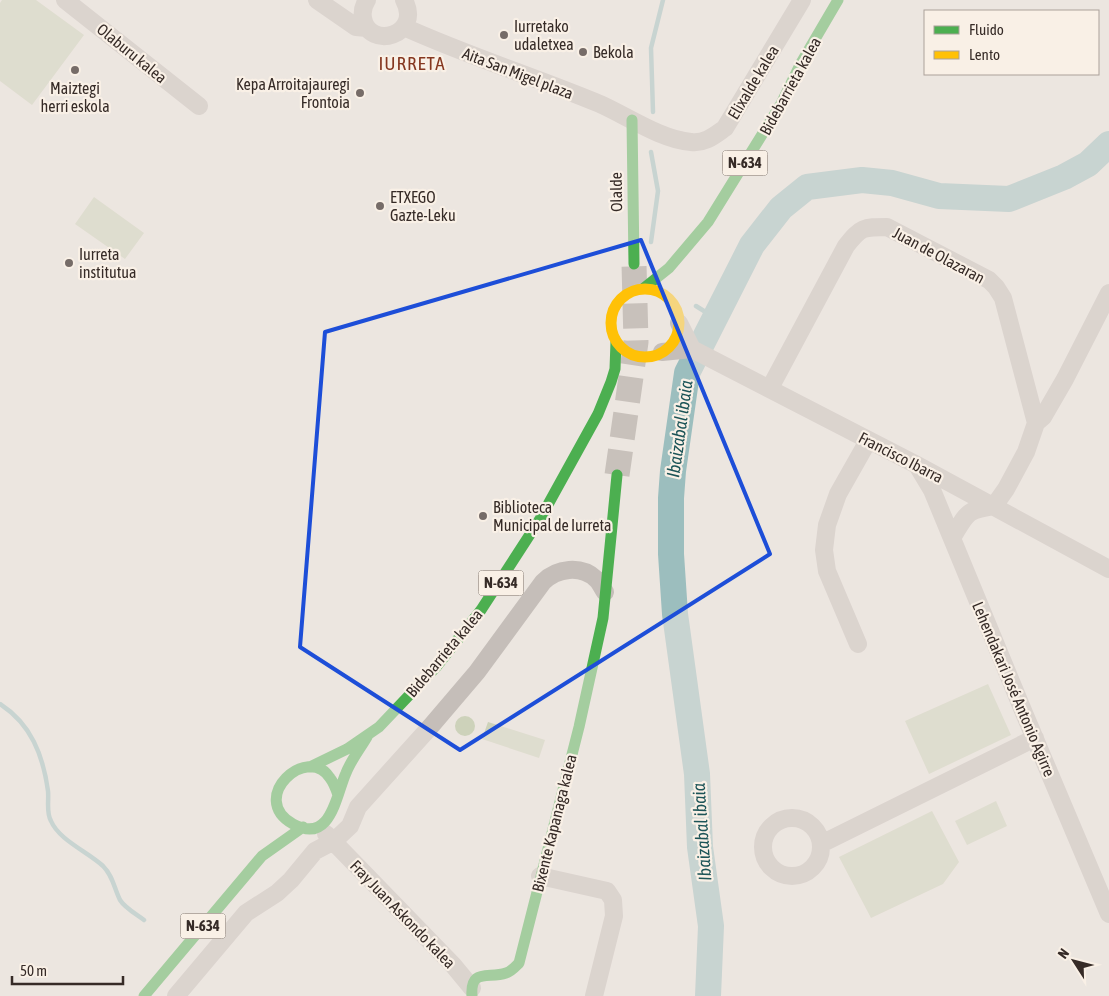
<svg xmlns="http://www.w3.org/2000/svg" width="1109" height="996" font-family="'Asap Condensed',sans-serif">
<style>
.green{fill:#cdd2ba}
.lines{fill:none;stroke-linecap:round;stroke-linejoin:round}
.stream{stroke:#9cbebe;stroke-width:4.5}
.river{stroke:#9cbebe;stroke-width:26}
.secondary-tunnel{stroke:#c8c1bb;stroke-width:25;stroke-dasharray:25 12;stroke-linecap:butt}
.street{stroke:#c5beb9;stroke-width:18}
.fast{stroke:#4caf50;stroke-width:11}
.slow{stroke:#ffc107;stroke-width:11}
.marked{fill:none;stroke:#1d4ed8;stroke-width:4;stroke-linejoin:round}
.poi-dot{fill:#766c68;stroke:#f9f0e6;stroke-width:2}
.labels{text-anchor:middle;stroke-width:4.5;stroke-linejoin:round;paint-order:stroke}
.shield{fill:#f9f0e6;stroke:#706660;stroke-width:1}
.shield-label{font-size:15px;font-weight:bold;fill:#362b27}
.poi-label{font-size:16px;fill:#362b27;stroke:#f9f0e6;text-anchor:start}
.street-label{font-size:16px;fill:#362b27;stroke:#f9f0e6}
.water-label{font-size:18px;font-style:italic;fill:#1c5457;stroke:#f9f0e6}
.quarter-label{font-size:19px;letter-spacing:1px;fill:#853720;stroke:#f9f0e6}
</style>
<rect width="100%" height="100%" fill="#ece6e0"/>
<path class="green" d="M 2,0 L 36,0 L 84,35 L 32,105 L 0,81 L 0,3 Z
M 94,197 L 144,233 L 125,259 L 75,224 Z
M 988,684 L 1011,735 L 929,774 L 905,721 Z
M455 726a10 10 0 1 1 20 0a10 10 0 1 1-20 0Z
M 488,722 L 545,740 L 539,758 L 482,739 Z
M 996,801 L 1007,826 L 967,845 L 955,821 Z
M 932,811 L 959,862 L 943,884 L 871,918 L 839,857 Z"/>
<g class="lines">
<path class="stream" d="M 653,112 L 651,48 L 663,0
M 651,152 L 658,191 L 651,242
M 696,306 L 715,318
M 0,704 C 31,724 43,755 48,791 C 49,801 46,813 51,821 C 59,840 88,852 103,866 C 113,876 114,888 120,900 C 125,908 136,914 144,920"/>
<path class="river" d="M 708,996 L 711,926 L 700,847 L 697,774 L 675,614 L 671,554 L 671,498 L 673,471 L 687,373 L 752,245 L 781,208 L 807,187 L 862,180 L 892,183 L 939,196 L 1009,199 L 1064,177 L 1088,164 L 1109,144"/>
<path class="secondary-tunnel" d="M 617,475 L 636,342 L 634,264"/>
<path class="street" d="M 65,0 L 199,106
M 317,0 L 356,27 L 367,28
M 367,0 C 363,6 362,12 363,18 C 369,51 423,35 404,0
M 404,27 C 468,56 535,77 600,104 C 627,116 662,140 691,142 C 705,144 715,135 725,128 L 802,0
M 679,323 L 692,349 L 917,465 L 1109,569
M 662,352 L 692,349
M 770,388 L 846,246 C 861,227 863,227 887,227 L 989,280 L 996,287 L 1003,298 L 1036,423 L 1026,452 L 1006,489 L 994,506 C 965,510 967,514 952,538
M 1036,423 L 1043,417 L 1065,379 L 1109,293
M 917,465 L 932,490 L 1024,713 L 1109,914
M 858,644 L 827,571 L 824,550 L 827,525 L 838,494 L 868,441
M763 847a29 29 0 1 1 58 0a29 29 0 1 1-58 0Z
M 326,834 L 453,965 L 472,988
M 821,844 L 1035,738
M 540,876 L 607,891 L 613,900 L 614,916 L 594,996
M 176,996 L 246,913 L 277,893 L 291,880 L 315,851 L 334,841 L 350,826 L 358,807 L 431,726 L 477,672 L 543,582 C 557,568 581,565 596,579 C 600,582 602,588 605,592"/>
<path class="fast" d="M 632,120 L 634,264
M 644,288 L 669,268 L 708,222 L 781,104 L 801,63 L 838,0
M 310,767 L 347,749 L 379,727 L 436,667 L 481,610 L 540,519 L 598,414 L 611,382 L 615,369 L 616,342
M 338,795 C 336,789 334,783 330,778 C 308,743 247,798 293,824 C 331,845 336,795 346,773 C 351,760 360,749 367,737
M 144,996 L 262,856 L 303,827
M 472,996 C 470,968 488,979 506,973 C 512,971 515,967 519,963 L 579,727 L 603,618 L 617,475"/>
<path class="slow" d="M611 323a34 34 0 1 1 68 0a34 34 0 1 1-68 0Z"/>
</g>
<path d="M0 0H1109V996H0ZM 641,240 L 770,554 L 460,750 L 300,647 L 325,332 Z" fill="#ece6e0" fill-opacity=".55" fill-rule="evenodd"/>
<path class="marked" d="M 641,240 L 770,554 L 460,750 L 300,647 L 325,332 Z"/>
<g class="poi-dot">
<circle cx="504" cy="35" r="5"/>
<circle cx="583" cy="52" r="5"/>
<circle cx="75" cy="70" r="5"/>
<circle cx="360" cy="93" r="5"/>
<circle cx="380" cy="206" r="5"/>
<circle cx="69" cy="263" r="5"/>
<circle cx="483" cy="516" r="5"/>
</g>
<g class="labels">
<g class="shield">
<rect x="722.5" y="150.5" width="45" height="25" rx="4"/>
<rect x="478.5" y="570.5" width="45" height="25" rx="4"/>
<rect x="180.5" y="913.5" width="45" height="25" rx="4"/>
</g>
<g class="shield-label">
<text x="745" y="168">N-634</text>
<text x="501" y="588">N-634</text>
<text x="203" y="931">N-634</text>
</g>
<g class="poi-label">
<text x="514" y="32">Iurretako<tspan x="514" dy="18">udaletxea</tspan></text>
<text x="593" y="58">Bekola</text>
<text x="350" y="90" text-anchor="end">Kepa Arroitajauregi<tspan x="350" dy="18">Frontoia</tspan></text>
<text x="75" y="94" text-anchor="middle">Maiztegi<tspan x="75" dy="18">herri eskola</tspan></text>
<text x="390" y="203">ETXEGO<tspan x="390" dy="18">Gazte-Leku</tspan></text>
<text x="79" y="260">Iurreta<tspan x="79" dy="18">institutua</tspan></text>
<text x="493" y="513">Biblioteca<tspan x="493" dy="18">Municipal de Iurreta</tspan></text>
</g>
<g class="street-label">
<text transform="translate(132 53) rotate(39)" y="6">Olaburu kalea</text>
<text transform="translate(518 73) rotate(21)" y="6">Aita San Migel plaza</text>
<text transform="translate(753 82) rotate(-59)" y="6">Elixalde kalea</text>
<text transform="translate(790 86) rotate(-61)" y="6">Bidebarrieta kalea</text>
<text transform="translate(616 192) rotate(-91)" y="6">Olalde</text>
<text transform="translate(939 255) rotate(28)" y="6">Juan de Olazaran</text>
<text transform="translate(901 457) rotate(27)" y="6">Francisco Ibarra</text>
<text transform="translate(444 653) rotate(-50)" y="6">Bidebarrieta kalea</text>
<text transform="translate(1014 689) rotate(67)" y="6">Lehendakari José Antonio Agirre</text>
<text transform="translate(554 823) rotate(-76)" y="6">Bixente Kapanaga kalea</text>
<text transform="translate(403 914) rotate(46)" y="6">Fray Juan Askondo kalea</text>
</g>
<g class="water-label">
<text transform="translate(680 429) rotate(-82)" y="6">Ibaizabal ibaia</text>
<text transform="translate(702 832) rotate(-94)" y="6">Ibaizabal ibaia</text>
</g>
<g class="quarter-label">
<text x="412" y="70">IURRETA</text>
</g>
</g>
<rect x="924" y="10" width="175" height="65" fill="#f9f0e6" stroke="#aba19a"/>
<rect x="934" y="26" width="25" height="8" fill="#4caf50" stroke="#aba19a"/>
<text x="969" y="35" font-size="15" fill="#362b27">Fluido</text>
<rect x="934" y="51" width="25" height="8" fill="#ffc107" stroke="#aba19a"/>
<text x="969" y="60" font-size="15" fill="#362b27">Lento</text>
<g transform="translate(1074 961) rotate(306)" stroke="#f9f0e6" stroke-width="4" paint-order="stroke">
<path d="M0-4L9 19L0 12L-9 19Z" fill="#362b27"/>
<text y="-8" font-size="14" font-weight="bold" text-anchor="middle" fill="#362b27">N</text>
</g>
<path d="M12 976v8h111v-8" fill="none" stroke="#362b27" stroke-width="2.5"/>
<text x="20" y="976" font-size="15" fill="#362b27" stroke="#f9f0e6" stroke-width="4" paint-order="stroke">50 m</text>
</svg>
